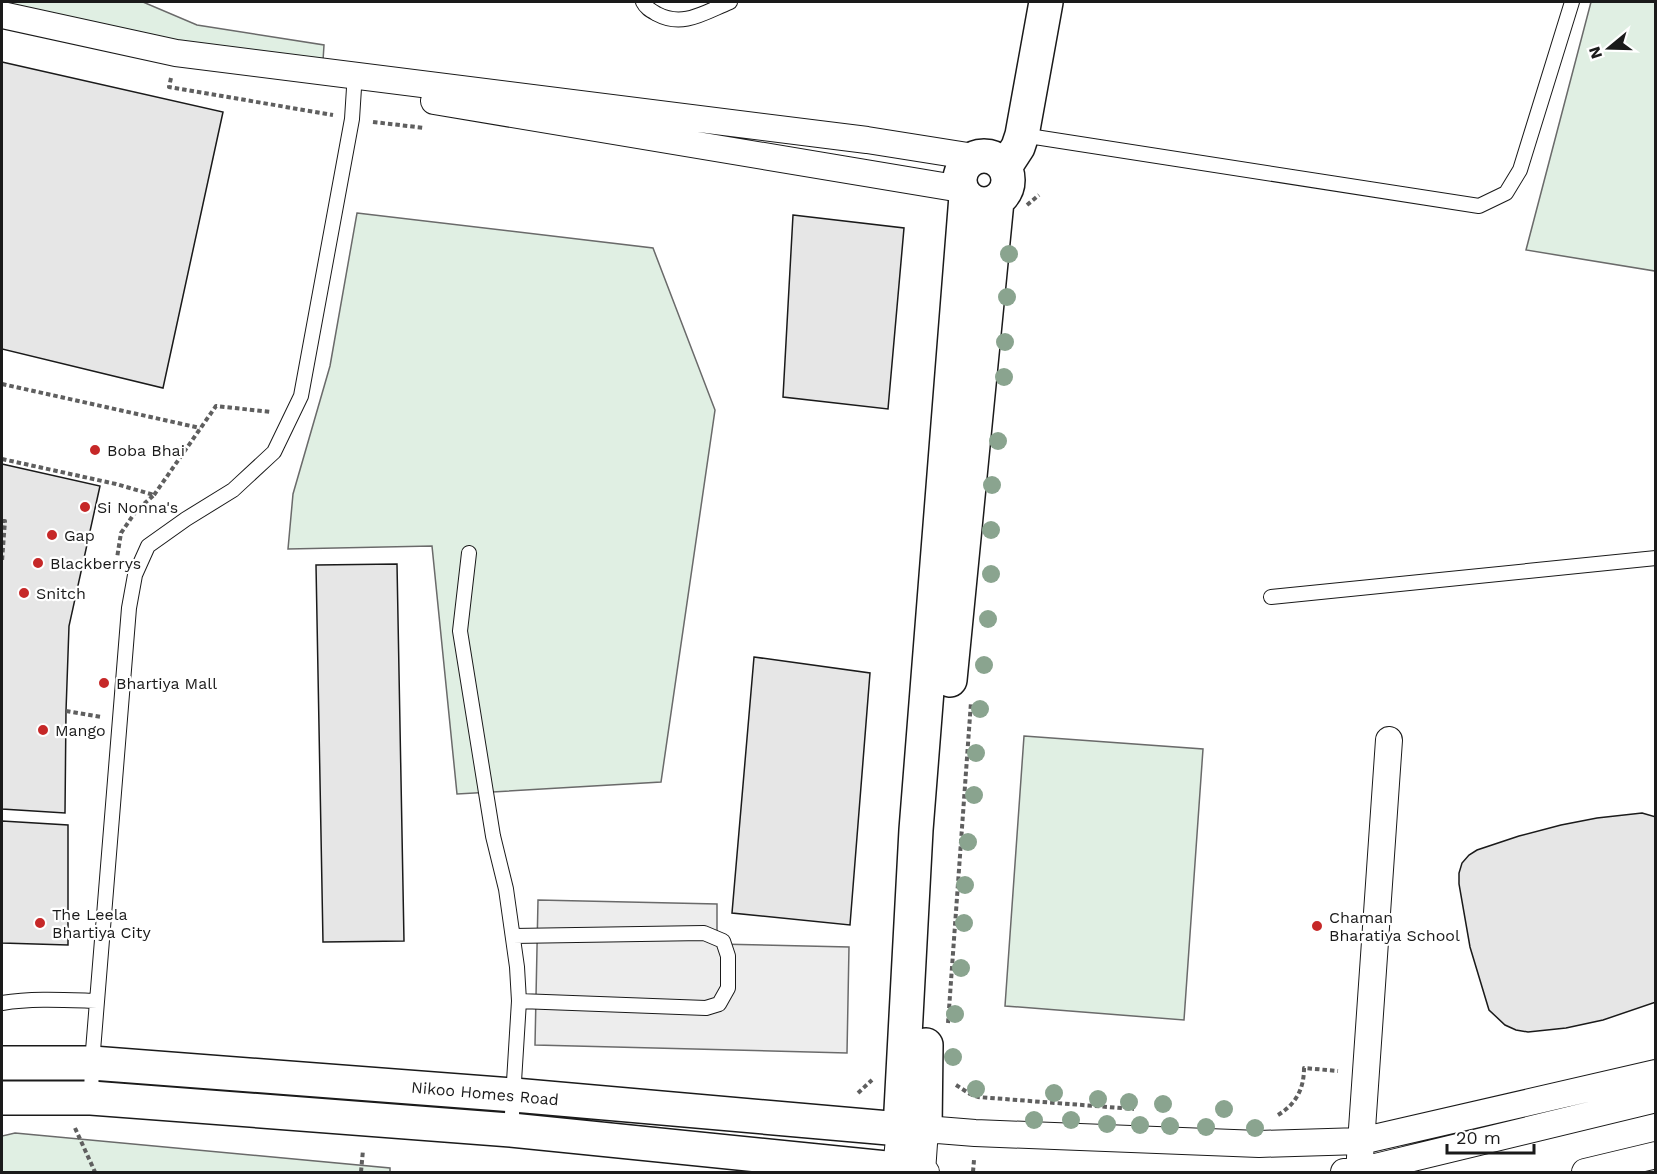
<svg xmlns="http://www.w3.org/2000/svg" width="1657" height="1174" font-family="'Work Sans',sans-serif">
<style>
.green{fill:#e0efe3;stroke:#6a6a6a;stroke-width:1.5}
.parking{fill:#ededed;stroke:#6a6a6a;stroke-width:1.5}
.building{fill:#e6e6e6;stroke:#1a1a1a;stroke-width:1.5}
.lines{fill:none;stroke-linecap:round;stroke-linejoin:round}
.service-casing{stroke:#1a1a1a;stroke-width:16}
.minor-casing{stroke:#1a1a1a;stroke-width:28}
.tertiary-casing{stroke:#1a1a1a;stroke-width:36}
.path{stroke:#5f5f5f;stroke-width:4;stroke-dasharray:4.5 3;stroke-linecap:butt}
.service{stroke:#fff;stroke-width:14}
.minor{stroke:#fff;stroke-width:26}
.tertiary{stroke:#fff;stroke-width:33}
.tree{fill:#8aa48f}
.poi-dot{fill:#c62828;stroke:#fff;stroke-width:2}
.labels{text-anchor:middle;stroke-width:4.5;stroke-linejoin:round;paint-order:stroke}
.poi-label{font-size:16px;fill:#1a1a1a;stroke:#fff;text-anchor:start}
.street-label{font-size:16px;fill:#1a1a1a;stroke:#fff}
</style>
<rect width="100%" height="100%" fill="#fff"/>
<path class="green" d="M 2,2 L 143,2 L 197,25 L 324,45 L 323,61 L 178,45 L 2,5 Z
M 1591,2 L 1655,2 L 1655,271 L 1526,250 Z
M 357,213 L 653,248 L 715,410 L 661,782 L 457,794 L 432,546 L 288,549 L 293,494 L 330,366 Z
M 1024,736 L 1203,749 L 1184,1020 L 1005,1006 Z
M 15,1133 L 390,1168 L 390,1172 L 2,1172 L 2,1136 Z"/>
<path class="parking" d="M 538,900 L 717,904 L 717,944 L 849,947 L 847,1053 L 535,1045 Z"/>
<path class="building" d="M 2,62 L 223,112 L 163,388 L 2,349 Z
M 793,215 L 904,228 L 888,409 L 783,397 Z
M 2,464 L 100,486 L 69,626 L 66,711 L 65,813 L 2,809 Z
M 397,564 L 404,941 L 323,942 L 316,565 Z
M 754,657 L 870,673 L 850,925 L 732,913 Z
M 1642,813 L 1656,817 L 1656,1002 L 1603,1020 L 1566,1028 L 1528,1032 L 1516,1030 L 1505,1025 L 1489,1010 L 1470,947 L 1459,884 L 1459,873 L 1462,863 L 1469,855 L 1477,850 L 1519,836 L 1561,825 L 1597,818 Z
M 2,821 L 68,825 L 68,945 L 2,943 Z
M 1656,1167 L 1656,1172 L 1631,1172 Z"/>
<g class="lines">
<defs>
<path id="service" d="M 643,2 C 646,8 650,10 657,14 C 683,28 705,12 730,2
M 1022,135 L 1479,206 L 1506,193 L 1520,170 L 1572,2
M 469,553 L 460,631 L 493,836 L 506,889 L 517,967 L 519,1001 L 511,1130
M 1271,597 L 1656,558
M 513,936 L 704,933 L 723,941 L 728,956 L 728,988 L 719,1004 L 706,1008 L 519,1001
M 2,1003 C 33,998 65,1000 97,1001
M 91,1098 L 92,1063 L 129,608 L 135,575 L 148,546 L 186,519 L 233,490 L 274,452 L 301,396 L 352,119 L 354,88"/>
<path id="minor" d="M 2,15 L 176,53 L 867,140 L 974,157
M 434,101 L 961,189
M 922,1172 L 925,1129
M 926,1172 L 896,1169 L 900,1129 L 925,1129 L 975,1133 L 1259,1144 L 1361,1141 L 1656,1073
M 1344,1172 L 1359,1171 L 1656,1099
M 1359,1172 L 1389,740
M 1585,1172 L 1656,1155"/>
<path id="tertiary" d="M960 180a24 24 0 1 1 48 0a24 24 0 1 1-48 0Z
M 1005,167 L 1018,147 L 1022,135 L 1046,2
M 950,680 L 997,201
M 2,1063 L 92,1063 L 514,1095 L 900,1129 L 916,830 L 966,196
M 2,1098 L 91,1098 L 511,1130 L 896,1169 L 896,1172
M 925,1129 L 926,1045"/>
</defs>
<use href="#service" class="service-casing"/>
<use href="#minor" class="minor-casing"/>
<use href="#tertiary" class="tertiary-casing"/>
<path class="path" d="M 171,78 L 169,87 L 333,115
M 373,122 L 425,128
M 1027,205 L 1039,195
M 2,384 L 200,428
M 2,459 L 116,484 L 154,495 L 136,511 L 121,533 L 117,558
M 154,495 L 216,406 L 271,412
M 2,521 L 5,521 L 2,561
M 66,711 L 101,717
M 948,1023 L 971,702
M 956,1085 L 970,1094 L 978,1097 L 1134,1109
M 858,1093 L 872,1080
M 1278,1115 C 1296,1104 1304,1089 1304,1068 L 1338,1071
M 75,1128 L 95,1172
M 361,1172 L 363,1150
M 973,1172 L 974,1160"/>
<use href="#service" class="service"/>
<use href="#minor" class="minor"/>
<use href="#tertiary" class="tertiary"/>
</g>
<g class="tree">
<circle cx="1009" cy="254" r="9"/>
<circle cx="1007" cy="297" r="9"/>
<circle cx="1005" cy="342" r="9"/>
<circle cx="1004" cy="377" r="9"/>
<circle cx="998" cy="441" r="9"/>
<circle cx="992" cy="485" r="9"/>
<circle cx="991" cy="530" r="9"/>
<circle cx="991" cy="574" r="9"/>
<circle cx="988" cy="619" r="9"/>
<circle cx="984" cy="665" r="9"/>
<circle cx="980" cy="709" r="9"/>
<circle cx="976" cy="753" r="9"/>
<circle cx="974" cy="795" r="9"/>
<circle cx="968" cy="842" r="9"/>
<circle cx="965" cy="885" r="9"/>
<circle cx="964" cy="923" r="9"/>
<circle cx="961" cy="968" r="9"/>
<circle cx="955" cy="1014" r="9"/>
<circle cx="953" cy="1057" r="9"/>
<circle cx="976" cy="1089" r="9"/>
<circle cx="1054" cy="1093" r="9"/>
<circle cx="1098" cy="1099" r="9"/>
<circle cx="1129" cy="1102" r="9"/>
<circle cx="1163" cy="1104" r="9"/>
<circle cx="1224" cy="1109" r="9"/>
<circle cx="1034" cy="1120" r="9"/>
<circle cx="1071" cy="1120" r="9"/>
<circle cx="1107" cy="1124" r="9"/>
<circle cx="1140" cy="1125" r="9"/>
<circle cx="1170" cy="1126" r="9"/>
<circle cx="1206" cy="1127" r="9"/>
<circle cx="1255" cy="1128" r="9"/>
</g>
<g class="poi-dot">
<circle cx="95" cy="450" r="6"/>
<circle cx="85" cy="507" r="6"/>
<circle cx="52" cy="535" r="6"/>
<circle cx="38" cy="563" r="6"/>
<circle cx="24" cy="593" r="6"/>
<circle cx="104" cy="683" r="6"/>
<circle cx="43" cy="730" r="6"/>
<circle cx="40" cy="923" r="6"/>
<circle cx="1317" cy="926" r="6"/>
</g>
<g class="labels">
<g class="poi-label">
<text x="107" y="456">Boba Bhai</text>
<text x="97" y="513">Si Nonna's</text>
<text x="64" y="541">Gap</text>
<text x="50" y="569">Blackberrys</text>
<text x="36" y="599">Snitch</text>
<text x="116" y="689">Bhartiya Mall</text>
<text x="55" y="736">Mango</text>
<text x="52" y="920">The Leela<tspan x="52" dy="18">Bhartiya City</tspan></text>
<text x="1329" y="923">Chaman<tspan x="1329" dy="18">Bharatiya School</tspan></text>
</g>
<g class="street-label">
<text transform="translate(485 1093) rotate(5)" y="6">Nikoo Homes Road</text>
</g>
</g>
<rect width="1657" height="1174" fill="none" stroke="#1a1a1a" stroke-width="6"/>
<g transform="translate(1609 48) rotate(251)" stroke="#ffffff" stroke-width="4.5" paint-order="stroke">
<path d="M0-4.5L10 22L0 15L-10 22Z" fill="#1a1a1a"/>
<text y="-9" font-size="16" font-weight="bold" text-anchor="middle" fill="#1a1a1a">N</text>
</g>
<path d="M1447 1144v9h87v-9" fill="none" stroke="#1a1a1a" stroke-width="3"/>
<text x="1456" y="1144" font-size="18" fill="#1a1a1a" stroke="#ffffff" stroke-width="4.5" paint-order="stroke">20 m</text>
</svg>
